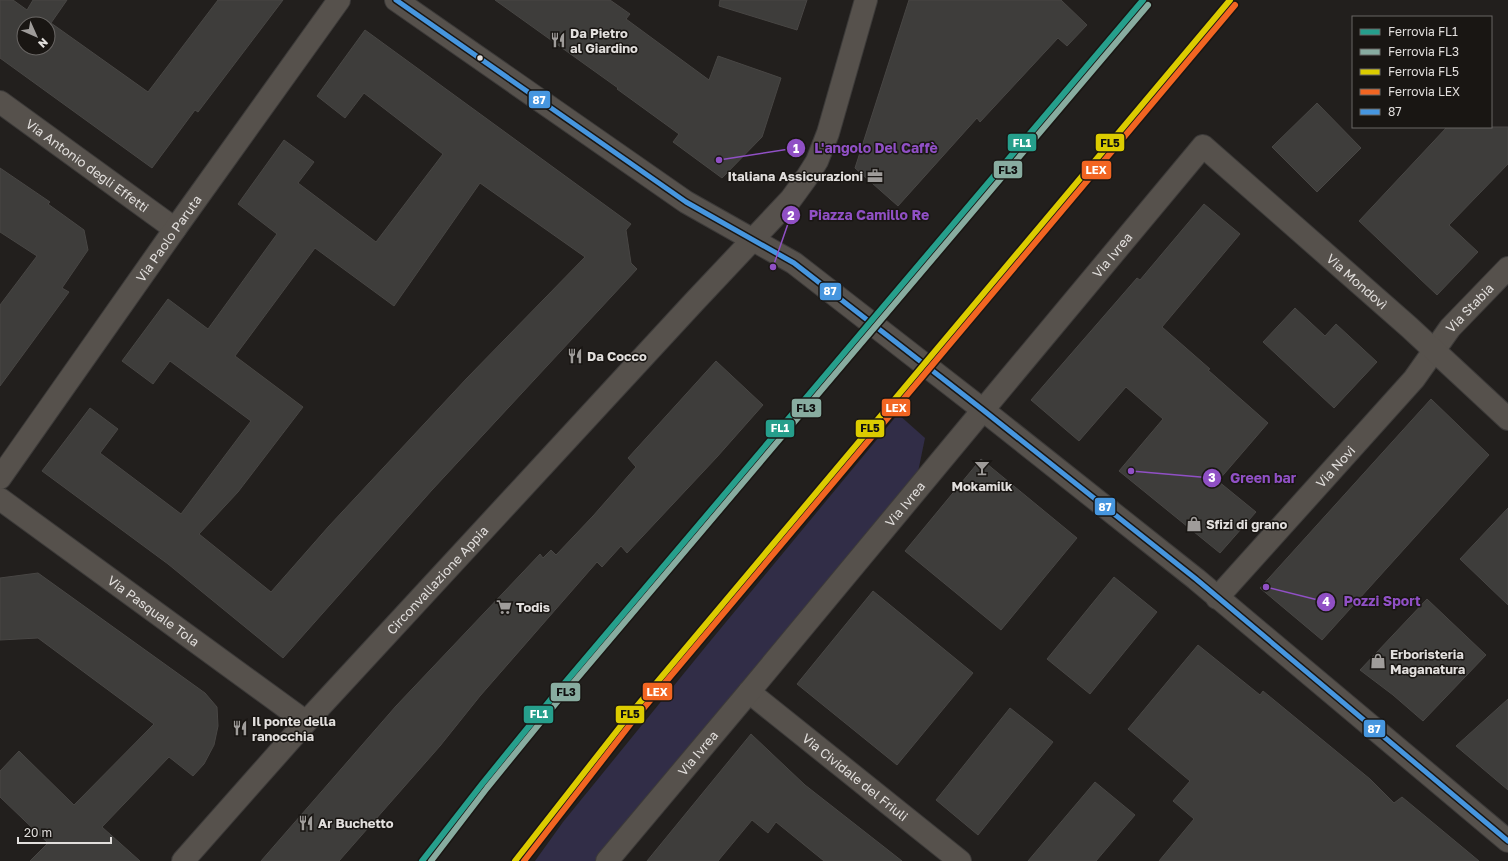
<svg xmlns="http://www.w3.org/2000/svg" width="1508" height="861" font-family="'Golos Text',sans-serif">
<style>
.green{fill:#312d47}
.building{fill:#3e3d3b;stroke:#484644;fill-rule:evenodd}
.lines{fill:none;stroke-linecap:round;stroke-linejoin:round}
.minor-casing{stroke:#3c3a39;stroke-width:24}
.tertiary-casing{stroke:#3c3a39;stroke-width:24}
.minor{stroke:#56514c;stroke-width:22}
.tertiary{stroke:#56514c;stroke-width:22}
.bus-1-casing{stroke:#191613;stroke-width:8}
.bus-1{stroke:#4696df;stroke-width:5}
.rail-1-casing{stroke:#191613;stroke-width:9}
.rail-2-casing{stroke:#191613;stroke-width:9}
.rail-3-casing{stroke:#191613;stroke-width:9}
.rail-4-casing{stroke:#191613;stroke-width:9}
.rail-1{stroke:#269f8c;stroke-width:6}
.rail-2{stroke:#88aca0;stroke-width:6}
.rail-3{stroke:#dccc00;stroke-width:6}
.rail-4{stroke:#f26522;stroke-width:6}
.bus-dot{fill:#e2dfdd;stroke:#191613;stroke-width:1.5}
.labels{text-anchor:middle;stroke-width:3;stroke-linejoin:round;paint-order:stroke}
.poi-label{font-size:13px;font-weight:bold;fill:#e2dfdd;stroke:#191613;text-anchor:start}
.street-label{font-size:13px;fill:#e2dfdd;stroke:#191613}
.leader{fill:none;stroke:#9050c5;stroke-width:1.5}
.callout-dot{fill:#9050c5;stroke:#191613;stroke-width:1.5}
.mark-label{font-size:12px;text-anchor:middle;font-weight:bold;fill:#fff}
.callout-label{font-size:14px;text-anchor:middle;font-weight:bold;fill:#9050c5;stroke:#191613;stroke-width:3;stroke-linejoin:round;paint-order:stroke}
.line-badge{stroke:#191613;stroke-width:1.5}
.badge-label{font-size:11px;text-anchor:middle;font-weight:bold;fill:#fff}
.pale-badge-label{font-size:11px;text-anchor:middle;font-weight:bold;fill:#111}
</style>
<rect width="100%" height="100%" fill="#221f1d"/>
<path class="green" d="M 898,414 L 925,438 L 918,472 L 597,861 L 535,861 L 563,822 L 707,645 Z"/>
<path class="building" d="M 0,0 L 13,0 L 27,10 L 33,0 L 67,0 L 51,23 L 148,92 L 218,0 L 283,0 L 198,112 L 195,110 L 152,168 L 0,58 ZM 24,24 L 48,24 L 48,48 L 24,48 Z
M 495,0 L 610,0 L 630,14 L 626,19 L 709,80 L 718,56 L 781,78 L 762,137 L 722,178 L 673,142 L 679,134 L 617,89 L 618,88 Z
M 720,0 L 807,0 L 797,30 L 719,6 Z
M 909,0 L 1061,0 L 1087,25 L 1067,46 L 1058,38 L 980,122 L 977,118 L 898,206 L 855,168 Z
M 365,30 L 631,224 L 626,230 L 631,263 L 637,269 L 432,490 L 283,658 L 168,564 L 42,471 L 90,408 L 118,429 L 100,453 L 181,514 L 251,421 L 170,361 L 153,384 L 122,361 L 168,299 L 208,329 L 277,234 L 238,204 L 284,140 L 314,162 L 298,183 L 376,242 L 443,154 L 364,93 L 345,118 L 317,96 ZM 480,183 L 585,257 L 467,378 L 329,526 L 271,592 L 199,534 L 238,492 L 303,407 L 235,356 L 315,248 L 394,306 Z
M 1317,103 L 1361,148 L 1317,192 L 1272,147 Z
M 1447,127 L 1508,127 L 1508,164 L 1449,225 L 1478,252 L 1437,295 L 1359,221 Z
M 0,168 L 50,202 L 48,204 L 84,230 L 88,250 L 62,288 L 69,292 L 0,386 L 0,305 L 37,256 L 0,232 Z
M 1204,204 L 1240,234 L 1162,327 L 1210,369 L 1208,370 L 1268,423 L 1218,481 L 1256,512 L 1220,553 L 1119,471 L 1163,419 L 1126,387 L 1079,441 L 1031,400 L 1137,278 L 1140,280 Z
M 1295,308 L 1325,336 L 1336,324 L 1377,362 L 1334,408 L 1263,342 Z
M 716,361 L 763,405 L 717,457 L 627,553 L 621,546 L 602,567 L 597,562 L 480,696 L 440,746 L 339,861 L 261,861 L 396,706 L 540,554 L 543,558 L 551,550 L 556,555 L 593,516 L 636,467 L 628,458 Z
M 1431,399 L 1489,455 L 1322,640 L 1260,588 Z
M 981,459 L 1077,538 L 1001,630 L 905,551 Z
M 1508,508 L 1508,605 L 1460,559 Z
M 38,573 L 205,693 L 217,707 L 218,726 L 214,745 L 204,764 L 193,776 L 169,757 L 102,827 L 140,861 L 30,861 L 48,843 L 0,797 L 0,771 L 19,751 L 74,805 L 154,724 L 38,638 L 0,640 L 0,578 Z
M 1114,577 L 1157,612 L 1090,694 L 1047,659 Z
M 873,591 L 973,673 L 897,765 L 797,684 Z
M 1427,599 L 1486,655 L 1423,721 L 1393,695 L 1360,670 Z
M 1198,645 L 1260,695 L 1263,691 L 1370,779 L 1394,803 L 1402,797 L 1479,861 L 1159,861 L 1194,819 L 1173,801 L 1190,781 L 1128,729 Z
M 1508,699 L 1508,790 L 1456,746 Z
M 1010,708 L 1053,742 L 978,835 L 936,800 Z
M 751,734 L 805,785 L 902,861 L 824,861 L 776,822 L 768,833 L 752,820 L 718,861 L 647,861 Z
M 1095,782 L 1135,815 L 1096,861 L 1028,861 Z"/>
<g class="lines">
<defs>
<g id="minor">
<path d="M 396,0 L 686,202 L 794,263 L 983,410 L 1196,579 L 1508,841"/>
<path id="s1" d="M 0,102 L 175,229"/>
<path id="s2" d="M 0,478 L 175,229 L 339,0"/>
<path id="s3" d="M 0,499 L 306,722"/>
<path id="s4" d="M 1217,598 L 1414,379 L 1450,328 L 1508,268"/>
<path id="s5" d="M 749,692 L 960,861"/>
<path id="s6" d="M 607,861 L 749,692 L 983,410 L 1203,146 L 1409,327 L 1508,419"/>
</g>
<g id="tertiary">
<path id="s7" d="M 183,861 L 306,722 L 694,302 L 791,199 L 807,177 L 817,161 L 828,133 L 866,0"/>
</g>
</defs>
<use href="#minor" class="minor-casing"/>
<use href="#tertiary" class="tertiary-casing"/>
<use href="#minor" class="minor"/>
<use href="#tertiary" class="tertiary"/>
<defs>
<path id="bus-1" d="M 396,0 L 686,202 L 794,263 L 983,410 L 1196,579 L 1508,841"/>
</defs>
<use href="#bus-1" class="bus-1-casing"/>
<use href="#bus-1" class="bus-1"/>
<defs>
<path id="rail-1" d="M 422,861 L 482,784 L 552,698 L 1143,0"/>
<path id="rail-2" d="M 431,861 L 487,788 L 557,702 L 1148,5"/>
<path id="rail-3" d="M 515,861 L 627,718 L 1230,0"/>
<path id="rail-4" d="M 524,861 L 632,722 L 1235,5"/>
</defs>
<use href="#rail-1" class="rail-1-casing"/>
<use href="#rail-2" class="rail-2-casing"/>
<use href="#rail-3" class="rail-3-casing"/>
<use href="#rail-4" class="rail-4-casing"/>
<use href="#rail-1" class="rail-1"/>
<use href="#rail-2" class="rail-2"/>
<use href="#rail-3" class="rail-3"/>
<use href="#rail-4" class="rail-4"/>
</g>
<defs>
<symbol id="restaurant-bare" viewBox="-9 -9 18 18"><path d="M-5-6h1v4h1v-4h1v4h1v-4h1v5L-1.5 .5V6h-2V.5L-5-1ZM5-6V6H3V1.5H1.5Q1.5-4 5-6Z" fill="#9f9c9a" stroke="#191613" stroke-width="2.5" paint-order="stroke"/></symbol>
<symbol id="office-bare" viewBox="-9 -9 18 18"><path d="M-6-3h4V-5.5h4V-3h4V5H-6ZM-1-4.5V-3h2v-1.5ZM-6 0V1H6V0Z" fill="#9f9c9a" stroke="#191613" stroke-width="2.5" paint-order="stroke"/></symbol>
<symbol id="bar-bare" viewBox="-9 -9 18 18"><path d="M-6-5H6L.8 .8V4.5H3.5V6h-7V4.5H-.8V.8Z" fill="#9f9c9a" stroke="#191613" stroke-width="2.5" paint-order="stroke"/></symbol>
<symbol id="shop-bare" viewBox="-9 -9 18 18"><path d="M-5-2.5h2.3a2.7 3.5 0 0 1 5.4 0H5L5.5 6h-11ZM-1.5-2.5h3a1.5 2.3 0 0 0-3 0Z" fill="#9f9c9a" stroke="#191613" stroke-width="2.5" paint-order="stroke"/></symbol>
<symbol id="supermarket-bare" viewBox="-9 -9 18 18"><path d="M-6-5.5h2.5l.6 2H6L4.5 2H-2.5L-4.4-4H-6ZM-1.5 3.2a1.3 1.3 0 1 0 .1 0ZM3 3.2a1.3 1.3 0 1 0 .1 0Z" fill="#9f9c9a" stroke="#191613" stroke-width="2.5" paint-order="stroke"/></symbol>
</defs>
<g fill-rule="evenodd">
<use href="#restaurant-bare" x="547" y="29" width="22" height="22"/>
<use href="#office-bare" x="864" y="165" width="22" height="22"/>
<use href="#restaurant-bare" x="564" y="345" width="22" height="22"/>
<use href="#bar-bare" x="971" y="457" width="22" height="22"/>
<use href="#shop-bare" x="1183" y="513" width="22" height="22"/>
<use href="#supermarket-bare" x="493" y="596" width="22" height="22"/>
<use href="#shop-bare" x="1367" y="650" width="22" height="22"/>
<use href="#restaurant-bare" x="229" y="717" width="22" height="22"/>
<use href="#restaurant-bare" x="295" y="812" width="22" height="22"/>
</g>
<circle class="bus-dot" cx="480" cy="58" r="3.5"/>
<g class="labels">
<g class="poi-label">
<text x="570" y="38">Da Pietro<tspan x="570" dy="15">al Giardino</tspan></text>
<text x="863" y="181" text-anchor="end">Italiana Assicurazioni</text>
<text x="587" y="361">Da Cocco</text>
<text x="982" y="491" text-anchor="middle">Mokamilk</text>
<text x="1206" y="529">Sfizi di grano</text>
<text x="516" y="612">Todis</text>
<text x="1390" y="659">Erboristeria<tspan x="1390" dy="15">Maganatura</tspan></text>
<text x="252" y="726">Il ponte della<tspan x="252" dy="15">ranocchia</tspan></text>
<text x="318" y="828">Ar Buchetto</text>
</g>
<g class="street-label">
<text dy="5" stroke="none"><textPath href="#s1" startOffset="108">Via Antonio degli Effetti</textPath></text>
<text dy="5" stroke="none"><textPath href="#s2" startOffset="293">Via Paolo Paruta</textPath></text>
<text dy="5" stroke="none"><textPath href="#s6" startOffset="789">Via Ivrea</textPath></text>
<text dy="5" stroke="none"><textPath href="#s6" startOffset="1136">Via Mondovì</textPath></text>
<text dy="5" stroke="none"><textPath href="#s4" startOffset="385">Via Stabia</textPath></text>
<text dy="5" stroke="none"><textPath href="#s4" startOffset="177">Via Novi</textPath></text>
<text dy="5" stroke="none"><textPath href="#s6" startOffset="465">Via Ivrea</textPath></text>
<text dy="5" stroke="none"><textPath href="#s7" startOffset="379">Circonvallazione Appia</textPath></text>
<text dy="5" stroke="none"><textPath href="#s3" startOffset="190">Via Pasquale Tola</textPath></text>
<text dy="5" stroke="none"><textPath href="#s6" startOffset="141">Via Ivrea</textPath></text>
<text dy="5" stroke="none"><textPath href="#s5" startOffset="136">Via Cividale del Friuli</textPath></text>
</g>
</g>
<path class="leader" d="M719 160L796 148M773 267L791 215M1131 471L1212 478M1266 587L1326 602"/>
<g class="callout-dot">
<circle cx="719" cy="160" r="4"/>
<circle cx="773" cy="267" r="4"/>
<circle cx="1131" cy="471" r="4"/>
<circle cx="1266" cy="587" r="4"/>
<circle cx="796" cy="148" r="10"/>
<circle cx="791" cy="215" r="10"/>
<circle cx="1212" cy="478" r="10"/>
<circle cx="1326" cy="602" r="10"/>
</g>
<g class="mark-label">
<text x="796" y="153">1</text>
<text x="791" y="220">2</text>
<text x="1212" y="482">3</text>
<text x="1326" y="606">4</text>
</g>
<g class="callout-label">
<text x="876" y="153">L'angolo Del Caffè</text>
<text x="869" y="220">Piazza Camillo Re</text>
<text x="1263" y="483">Green bar</text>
<text x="1382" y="606">Pozzi Sport</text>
</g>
<g class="line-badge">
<rect x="528" y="90" width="23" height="19" rx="4" fill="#4696df"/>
<rect x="1095" y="133" width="30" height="19" rx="4" fill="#dccc00"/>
<rect x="1007" y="133" width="30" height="19" rx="4" fill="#269f8c"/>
<rect x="993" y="160" width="30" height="19" rx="4" fill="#88aca0"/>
<rect x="1081" y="160" width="31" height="20" rx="4" fill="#f26522"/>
<rect x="819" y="282" width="23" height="19" rx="4" fill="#4696df"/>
<rect x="881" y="398" width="30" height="19" rx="4" fill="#f26522"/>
<rect x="791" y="398" width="31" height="20" rx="4" fill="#88aca0"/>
<rect x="855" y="419" width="30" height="19" rx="4" fill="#dccc00"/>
<rect x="765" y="419" width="30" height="19" rx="4" fill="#269f8c"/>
<rect x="1094" y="497" width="22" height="19" rx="4" fill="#4696df"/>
<rect x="642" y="682" width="31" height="19" rx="4" fill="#f26522"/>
<rect x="550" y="682" width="31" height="20" rx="4" fill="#88aca0"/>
<rect x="615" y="705" width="30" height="19" rx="4" fill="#dccc00"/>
<rect x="523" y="705" width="31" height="19" rx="4" fill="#269f8c"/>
<rect x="1363" y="719" width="23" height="19" rx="4" fill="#4696df"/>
</g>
<g class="badge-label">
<text x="539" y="104">87</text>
<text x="1022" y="147">FL1</text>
<text x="1096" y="174">LEX</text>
<text x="830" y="295">87</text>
<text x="896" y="412">LEX</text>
<text x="780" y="432">FL1</text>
<text x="1105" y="511">87</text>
<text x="657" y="696">LEX</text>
<text x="539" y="718">FL1</text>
<text x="1374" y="733">87</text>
</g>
<g class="pale-badge-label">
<text x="1110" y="147">FL5</text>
<text x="1008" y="174">FL3</text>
<text x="806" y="412">FL3</text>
<text x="870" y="432">FL5</text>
<text x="566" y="696">FL3</text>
<text x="630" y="718">FL5</text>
</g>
<rect x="1352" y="16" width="140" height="112" fill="#191613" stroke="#696664"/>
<rect x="1360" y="29" width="20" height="6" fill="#269f8c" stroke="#696664"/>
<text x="1388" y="36" font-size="12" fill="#e2dfdd">Ferrovia FL1</text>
<rect x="1360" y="49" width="20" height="6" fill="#88aca0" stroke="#696664"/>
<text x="1388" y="56" font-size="12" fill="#e2dfdd">Ferrovia FL3</text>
<rect x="1360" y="69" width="20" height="6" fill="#dccc00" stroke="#696664"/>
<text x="1388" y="76" font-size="12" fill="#e2dfdd">Ferrovia FL5</text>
<rect x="1360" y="89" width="20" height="6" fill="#f26522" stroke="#696664"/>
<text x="1388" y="96" font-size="12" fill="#e2dfdd">Ferrovia LEX</text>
<rect x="1360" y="109" width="20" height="6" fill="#4696df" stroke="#696664"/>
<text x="1388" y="116" font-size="12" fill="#e2dfdd">87</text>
<g transform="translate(36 36) rotate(135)"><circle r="19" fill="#191613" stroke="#696664"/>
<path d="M0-3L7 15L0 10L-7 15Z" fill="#9f9c9a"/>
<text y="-6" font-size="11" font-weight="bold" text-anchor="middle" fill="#e2dfdd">N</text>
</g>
<path d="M18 837v6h93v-6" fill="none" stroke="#e2dfdd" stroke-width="2"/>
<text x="24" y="837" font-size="12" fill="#e2dfdd" stroke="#191613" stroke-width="3" paint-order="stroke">20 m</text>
</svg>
